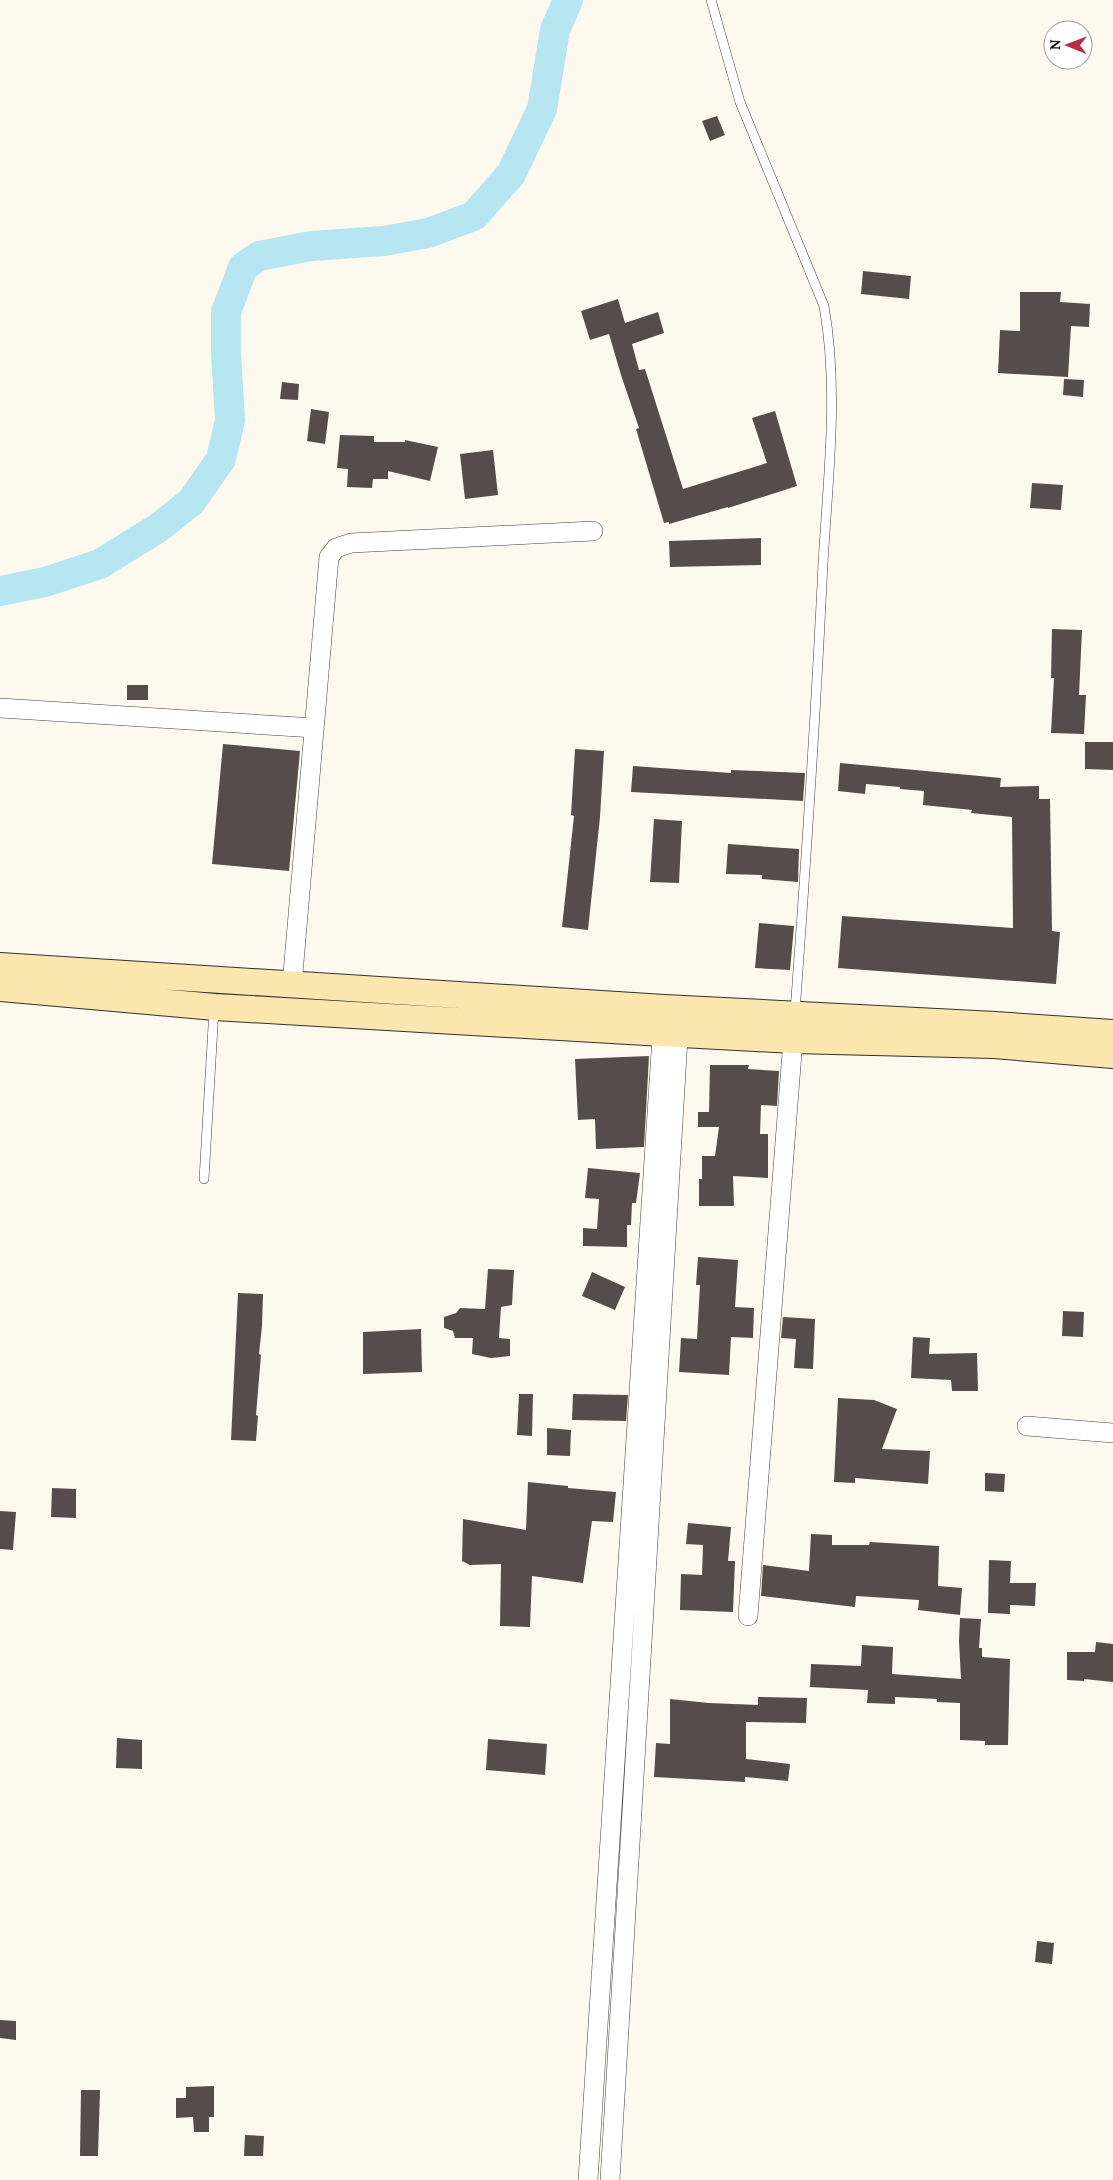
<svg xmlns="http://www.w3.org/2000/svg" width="1113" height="2180" font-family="Lora,serif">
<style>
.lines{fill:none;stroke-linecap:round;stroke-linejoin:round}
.river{stroke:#b7e6f3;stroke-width:30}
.building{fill:#564d4b}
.lane-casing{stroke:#414141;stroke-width:10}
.street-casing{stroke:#414141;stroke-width:20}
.secondary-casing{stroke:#303030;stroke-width:28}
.lane{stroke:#fff;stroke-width:9}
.street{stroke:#fff;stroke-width:19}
.secondary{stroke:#fbe7ae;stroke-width:26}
</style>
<rect width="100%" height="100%" fill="#fef9ef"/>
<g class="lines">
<path class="river" d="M 0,591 L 45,582 L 100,564 L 158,528 L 191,502 L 221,459 L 230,420 L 226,351 L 226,312 L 243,267 L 259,256 L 311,246 L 384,241 L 428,233 L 474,216 L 511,174 L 542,109 L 555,30 L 568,0"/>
</g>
<path class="building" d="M 717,116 L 725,135 L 710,141 L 702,121 Z
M 863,271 L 911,276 L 909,299 L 861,294 Z
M 1020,292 L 1061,292 L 1060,302 L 1090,304 L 1089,327 L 1071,326 L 1068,377 L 998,373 L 1000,330 L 1020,331 Z
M 618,299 L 625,323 L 658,312 L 664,333 L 632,344 L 639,370 L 645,369 L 683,489 L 767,463 L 752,418 L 775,411 L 797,486 L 728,508 L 728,507 L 669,524 L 669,522 L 664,523 L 636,429 L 639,428 L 621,375 L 609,334 L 590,340 L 581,311 Z
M 1064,379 L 1084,380 L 1083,397 L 1063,395 Z
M 282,382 L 299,384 L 298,400 L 280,399 Z
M 311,409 L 329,412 L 325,444 L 307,441 Z
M 340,435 L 374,436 L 374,442 L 405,442 L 405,440 L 438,447 L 430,481 L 388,471 L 388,479 L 373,479 L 372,488 L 347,487 L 348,469 L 337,468 Z
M 493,450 L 498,495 L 465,499 L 460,454 Z
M 1032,483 L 1063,485 L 1061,510 L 1030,508 Z
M 761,538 L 761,565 L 670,567 L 669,541 Z
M 1052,629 L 1082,630 L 1079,695 L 1086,695 L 1084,734 L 1051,733 L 1054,678 L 1051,678 Z
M 127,685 L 148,685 L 148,700 L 127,700 Z
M 1085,742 L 1113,742 L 1113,770 L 1085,769 Z
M 223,744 L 300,751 L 289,871 L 212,864 Z
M 575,749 L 604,751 L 600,817 L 588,930 L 562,927 L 574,816 L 571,815 Z
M 840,763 L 1001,778 L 1000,787 L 1039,786 L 1039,799 L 1050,799 L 1052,931 L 1060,932 L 1056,984 L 838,968 L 842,916 L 1013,928 L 1012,817 L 971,813 L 972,810 L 923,805 L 924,791 L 900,789 L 900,787 L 866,784 L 865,794 L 838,791 Z
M 633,766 L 731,773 L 731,770 L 805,773 L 803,801 L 631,792 Z
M 654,819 L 682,821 L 679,883 L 650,882 Z
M 728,844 L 799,849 L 798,882 L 762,879 L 762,875 L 726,874 Z
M 759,923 L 794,926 L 790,970 L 755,968 Z
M 649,1056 L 644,1147 L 596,1149 L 595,1119 L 578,1120 L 575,1059 Z
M 710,1065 L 749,1065 L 748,1069 L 779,1071 L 777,1106 L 761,1105 L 760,1134 L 768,1134 L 768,1178 L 733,1176 L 734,1206 L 699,1206 L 699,1179 L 702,1179 L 702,1156 L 715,1156 L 719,1127 L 698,1127 L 698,1112 L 709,1112 Z
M 588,1168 L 640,1173 L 636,1203 L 632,1203 L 631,1225 L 627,1225 L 627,1247 L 583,1246 L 583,1228 L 597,1229 L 599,1199 L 585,1198 Z
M 698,1257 L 738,1260 L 735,1307 L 754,1308 L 753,1338 L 731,1337 L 729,1375 L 679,1372 L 681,1338 L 697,1339 L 700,1285 L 696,1285 Z
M 488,1269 L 514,1270 L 512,1305 L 501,1307 L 499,1338 L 510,1339 L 510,1356 L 491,1358 L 472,1354 L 473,1338 L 455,1338 L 453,1331 L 444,1328 L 444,1317 L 456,1313 L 460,1308 L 485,1309 Z
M 592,1272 L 625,1287 L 615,1310 L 582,1296 Z
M 238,1293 L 263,1294 L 262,1326 L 259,1354 L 261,1355 L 256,1415 L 258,1416 L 256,1441 L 231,1440 Z
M 1063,1311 L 1084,1312 L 1083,1337 L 1062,1336 Z
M 783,1317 L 815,1319 L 813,1369 L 794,1368 L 796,1339 L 781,1338 Z
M 421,1329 L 422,1372 L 363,1374 L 363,1332 Z
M 913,1337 L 930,1338 L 929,1354 L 977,1353 L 978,1391 L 952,1391 L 951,1380 L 911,1378 Z
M 519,1394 L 533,1394 L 532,1436 L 517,1435 Z
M 573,1394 L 628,1395 L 626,1421 L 572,1420 Z
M 838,1398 L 874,1400 L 897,1409 L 882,1449 L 930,1451 L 928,1484 L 855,1478 L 855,1483 L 834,1482 Z
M 547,1428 L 571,1430 L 570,1456 L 547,1455 Z
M 985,1473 L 1005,1474 L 1004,1492 L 985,1491 Z
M 528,1482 L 568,1486 L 568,1488 L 616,1492 L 613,1522 L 592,1521 L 583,1583 L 532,1576 L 530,1627 L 500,1626 L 501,1564 L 470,1565 L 462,1561 L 463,1519 L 526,1530 Z
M 52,1488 L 76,1489 L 76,1518 L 51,1517 Z
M 0,1511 L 16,1512 L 13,1550 L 0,1549 Z
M 688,1523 L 731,1527 L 728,1561 L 735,1561 L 733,1612 L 680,1610 L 681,1574 L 702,1575 L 703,1545 L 686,1544 Z
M 811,1534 L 832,1535 L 832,1545 L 869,1545 L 870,1542 L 939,1546 L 938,1586 L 962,1588 L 960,1615 L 918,1610 L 919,1600 L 856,1596 L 855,1607 L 761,1596 L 763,1565 L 809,1571 Z
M 989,1560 L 1011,1561 L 1010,1583 L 1036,1583 L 1035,1606 L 1010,1605 L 1010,1614 L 988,1613 Z
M 960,1618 L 981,1619 L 979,1648 L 982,1648 L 982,1657 L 1010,1659 L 1008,1745 L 985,1745 L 985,1741 L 960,1740 L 960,1703 L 937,1702 L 937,1699 L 895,1697 L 895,1704 L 867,1703 L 868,1690 L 810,1687 L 811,1664 L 861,1666 L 862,1645 L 893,1647 L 892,1674 L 961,1679 L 959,1641 Z
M 1096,1642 L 1113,1644 L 1113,1682 L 1084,1679 L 1084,1681 L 1067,1680 L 1067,1652 L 1095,1652 Z
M 758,1697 L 807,1698 L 806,1723 L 746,1722 L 746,1759 L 790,1764 L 788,1781 L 745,1777 L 745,1782 L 654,1777 L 656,1743 L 670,1744 L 670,1699 L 709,1703 L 758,1705 Z
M 117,1738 L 142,1740 L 142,1769 L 116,1768 Z
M 488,1739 L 547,1744 L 545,1775 L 486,1770 Z
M 1037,1941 L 1054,1943 L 1052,1964 L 1035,1962 Z
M 0,2020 L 16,2021 L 16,2040 L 0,2038 Z
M 214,2086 L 214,2117 L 209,2117 L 209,2132 L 194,2132 L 193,2117 L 176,2118 L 176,2098 L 186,2098 L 186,2087 Z
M 81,2090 L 100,2090 L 98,2156 L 80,2156 Z
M 245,2135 L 264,2136 L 263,2156 L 244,2156 Z"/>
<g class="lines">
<defs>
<path id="lane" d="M 711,0 L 740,102 L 824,306 C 839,390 828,478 823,563 C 816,712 806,862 795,1012
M 204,1179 L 214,1009"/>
<path id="street" d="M 0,708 L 314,728
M 292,985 L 329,557 L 336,548 L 351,543 L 593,531
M 1027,1426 L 1113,1433
M 748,1616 L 793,1040
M 588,2180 L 663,1021
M 610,2180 L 679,1021"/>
<path id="secondary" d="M 0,966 L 664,1008 L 995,1025 L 1113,1033
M 0,988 L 215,1007 L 663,1033 L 793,1040 L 994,1045 L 1113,1055"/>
</defs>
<use href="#lane" class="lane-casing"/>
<use href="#street" class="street-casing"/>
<use href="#secondary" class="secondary-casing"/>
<use href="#lane" class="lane"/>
<use href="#street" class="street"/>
<use href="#secondary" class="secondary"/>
</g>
<g transform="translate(1068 45) rotate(271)"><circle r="24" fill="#ffffff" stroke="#9f9f9f"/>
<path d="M0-4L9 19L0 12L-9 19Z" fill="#b72d48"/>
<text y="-8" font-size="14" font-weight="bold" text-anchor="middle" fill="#0e0e0e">N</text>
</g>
</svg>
